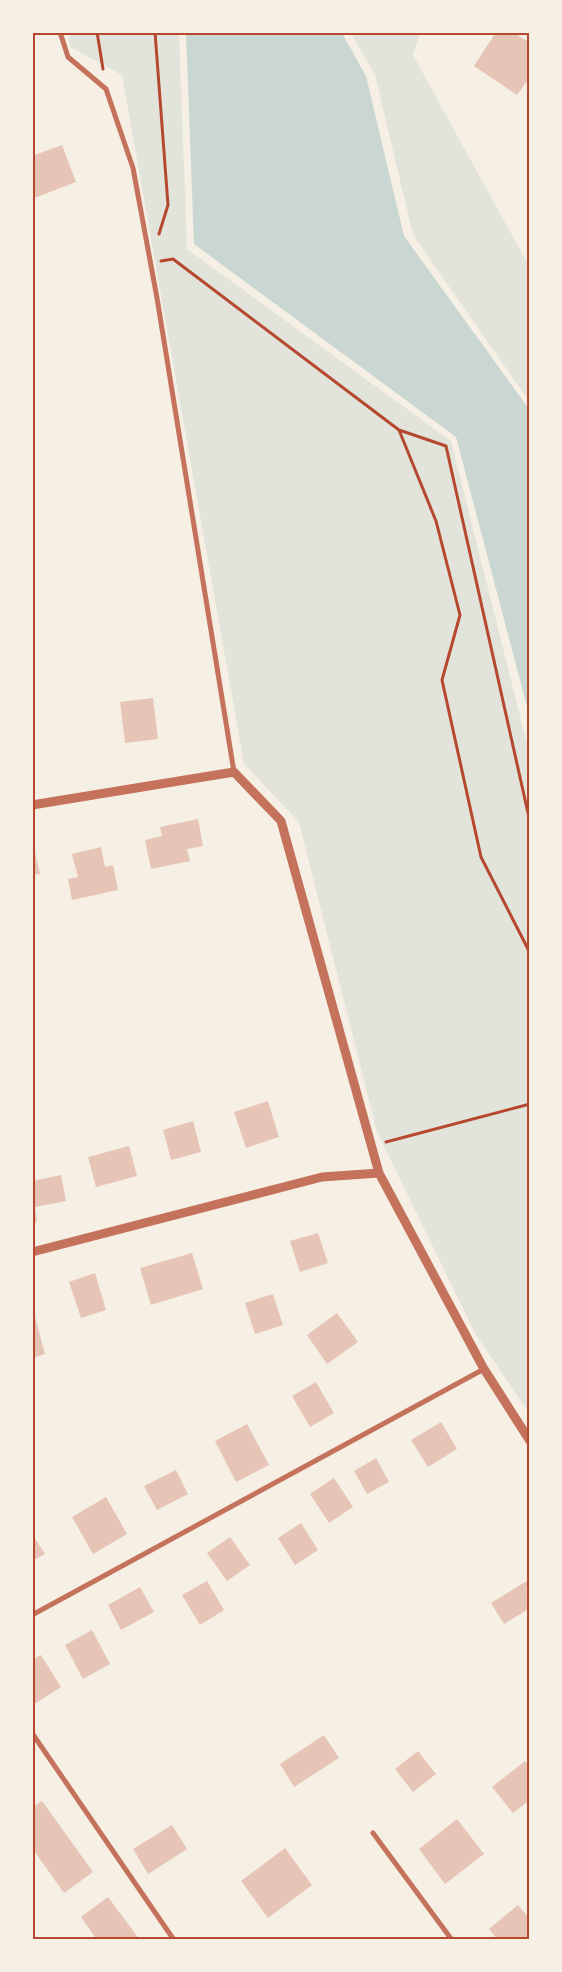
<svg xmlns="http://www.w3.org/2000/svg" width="562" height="1972" font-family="Manrope,sans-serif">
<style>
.green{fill:#e2e4dc}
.water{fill:#c9d6d2}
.building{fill:#e6c5b7}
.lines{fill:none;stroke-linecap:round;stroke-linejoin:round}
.path{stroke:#b5482f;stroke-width:3}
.minor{stroke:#c5725c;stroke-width:5}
.tertiary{stroke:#c5725c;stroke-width:9}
.neatline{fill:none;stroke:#b5482f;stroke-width:2}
</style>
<rect width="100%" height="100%" fill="#f6efe4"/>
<path class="green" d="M 68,33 L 179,33 L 187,249 L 451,441 L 529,752 L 529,1413 L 476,1335 L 377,1132 L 299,822 L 244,764 L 122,75 L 70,47 Z
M 351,33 L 420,33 L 413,55 L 529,266 L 529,401 L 413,235 L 375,75 Z"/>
<path class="water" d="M 186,33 L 342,33 L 366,76 L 404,236 L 529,409 L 529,714 L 456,437 L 194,244 Z"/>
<path class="building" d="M 496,32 L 513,32 L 530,43 L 530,77 L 517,95 L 474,66 Z
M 62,145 L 76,182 L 32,199 L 32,156 Z
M 153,698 L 158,739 L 125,743 L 120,702 Z
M 198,819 L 203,846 L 187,849 L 190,861 L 151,869 L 145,840 L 162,836 L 160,827 Z
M 32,840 L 40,874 L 32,875 Z
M 101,847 L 105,867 L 113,865 L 118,890 L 72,900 L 68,879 L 78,877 L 72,854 Z
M 268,1101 L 279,1137 L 246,1148 L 234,1112 Z
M 193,1121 L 201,1152 L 171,1160 L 163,1130 Z
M 129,1146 L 137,1176 L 96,1187 L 88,1157 Z
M 61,1175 L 66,1201 L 35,1207 L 37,1222 L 32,1223 L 32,1181 Z
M 318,1233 L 328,1263 L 300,1272 L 290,1241 Z
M 192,1253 L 203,1289 L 151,1305 L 140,1268 Z
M 95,1273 L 106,1310 L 81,1318 L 69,1282 Z
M 273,1294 L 283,1325 L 255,1334 L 245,1303 Z
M 337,1313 L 358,1342 L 327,1364 L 307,1335 Z
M 35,1317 L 45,1354 L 32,1358 L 32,1318 Z
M 316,1382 L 334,1413 L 310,1427 L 292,1396 Z
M 441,1422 L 457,1449 L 428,1467 L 411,1440 Z
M 247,1424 L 269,1465 L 236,1482 L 215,1441 Z
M 376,1458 L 389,1482 L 367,1494 L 354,1471 Z
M 176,1470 L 188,1494 L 157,1510 L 144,1486 Z
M 334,1478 L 353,1507 L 329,1523 L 310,1494 Z
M 106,1497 L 127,1534 L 93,1554 L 72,1517 Z
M 301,1523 L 318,1550 L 295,1565 L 278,1538 Z
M 32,1534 L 45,1554 L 32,1561 Z
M 230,1537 L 250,1565 L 227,1581 L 207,1553 Z
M 530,1579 L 530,1608 L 504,1624 L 491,1603 Z
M 207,1581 L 224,1610 L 200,1625 L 182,1595 Z
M 140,1587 L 154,1612 L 121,1630 L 108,1605 Z
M 92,1630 L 110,1664 L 83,1679 L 65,1645 Z
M 41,1655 L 61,1687 L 33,1705 L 32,1660 Z
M 324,1735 L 339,1758 L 294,1787 L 280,1764 Z
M 418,1751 L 436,1774 L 413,1792 L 395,1769 Z
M 525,1761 L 530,1767 L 530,1800 L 513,1813 L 492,1787 Z
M 42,1801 L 93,1872 L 64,1893 L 32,1848 L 32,1807 Z
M 457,1819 L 484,1854 L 445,1884 L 419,1849 Z
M 172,1825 L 187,1849 L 148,1874 L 133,1849 Z
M 285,1848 L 312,1885 L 268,1918 L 241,1881 Z
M 108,1897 L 140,1940 L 97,1940 L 81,1917 Z
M 518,1905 L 530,1919 L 530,1939 L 498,1940 L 489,1929 Z"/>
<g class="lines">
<path class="path" d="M 97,32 L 103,69
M 155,32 L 168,205 L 159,234
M 161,261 L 173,259 L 399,430 L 436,521 L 460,615 L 442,680 L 481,857 L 530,953
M 399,430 L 446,446 L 530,822
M 386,1142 L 530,1104"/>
<path class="minor" d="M 60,32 L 68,57 L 106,89 L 133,168 L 157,298 L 234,772
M 32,1615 L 484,1369
M 32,1733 L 174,1940
M 373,1833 L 452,1940"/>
<path class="tertiary" d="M 32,805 L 234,772 L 281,821 L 379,1173 L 484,1369 L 530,1441
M 32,1252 L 322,1177 L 379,1173"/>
</g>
<rect width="562" height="1972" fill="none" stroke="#f6efe4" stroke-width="68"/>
<rect x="34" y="34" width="494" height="1904" class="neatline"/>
</svg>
